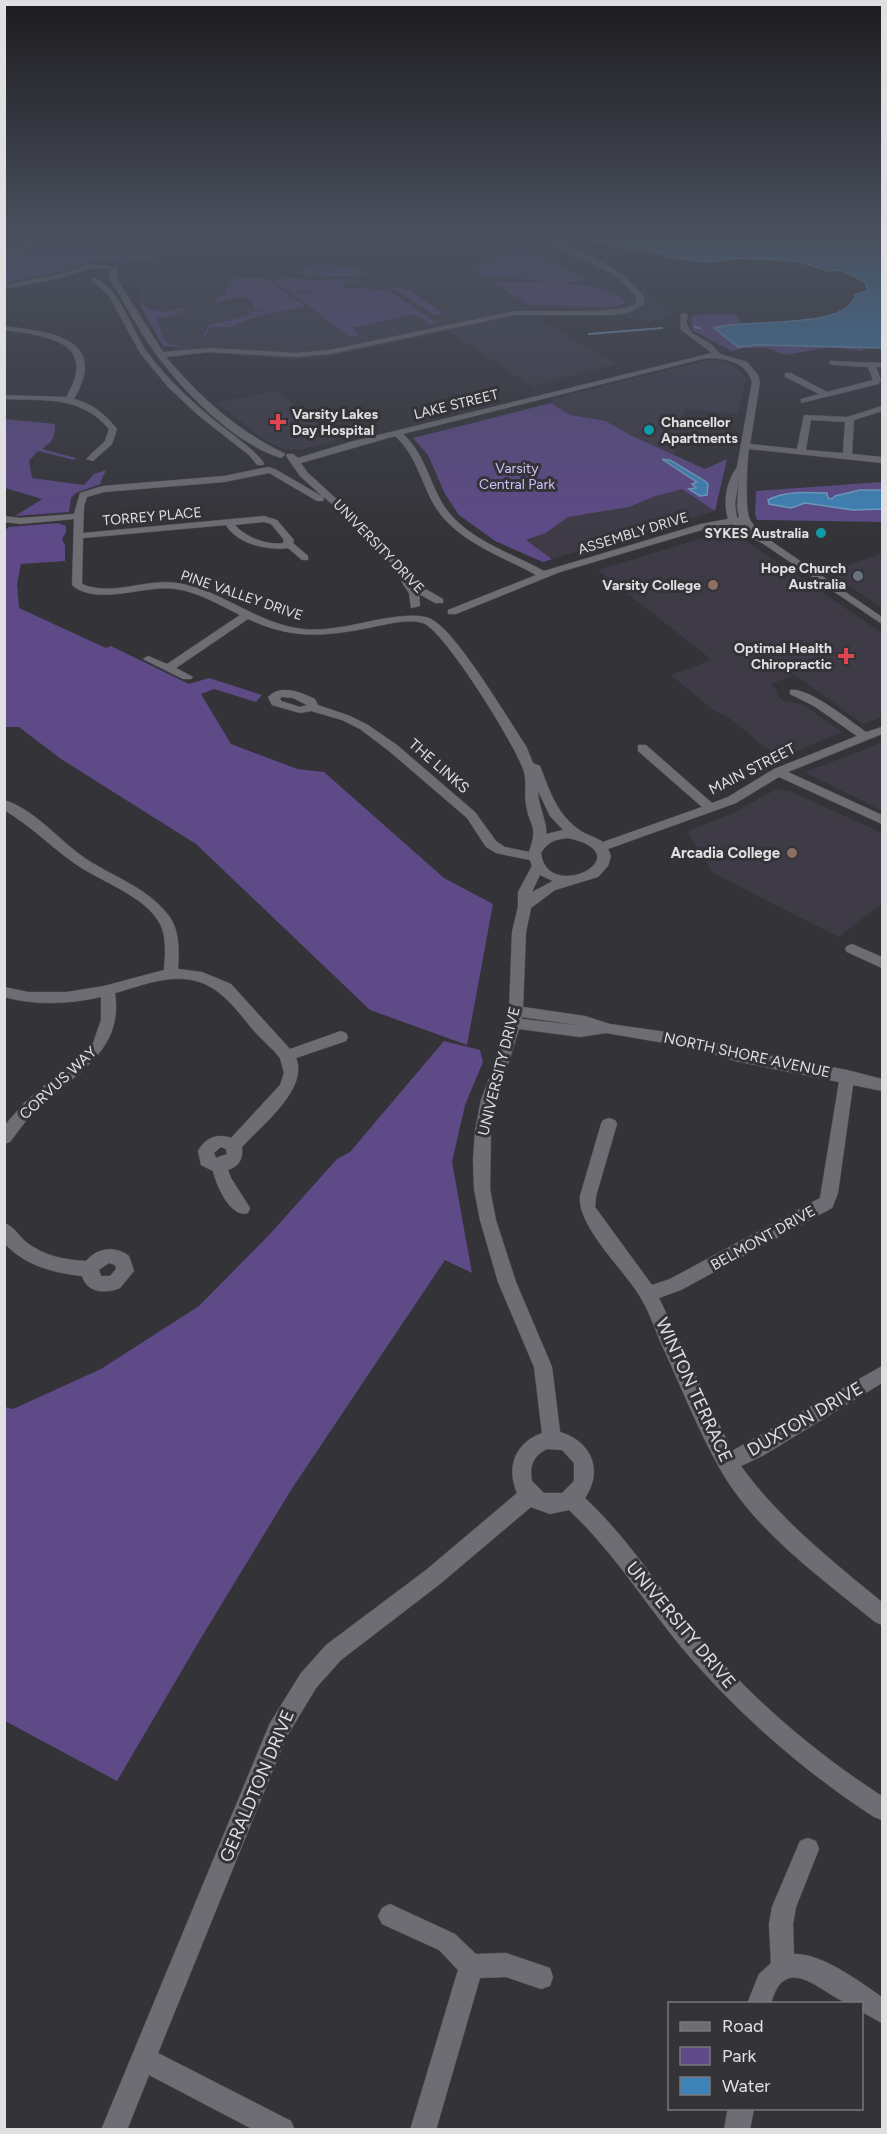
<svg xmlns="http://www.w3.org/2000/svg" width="887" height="2134" font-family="Figtree,sans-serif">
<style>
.built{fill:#3e3b47}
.green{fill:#5d4a87}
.water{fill:#3e83b7;stroke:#6f9fc4;stroke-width:1.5}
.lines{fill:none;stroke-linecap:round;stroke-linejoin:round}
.stream{stroke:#6f9fc4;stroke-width:2}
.minor-casing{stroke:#535156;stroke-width:1}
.minor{fill:#6f6d74;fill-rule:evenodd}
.health-dot{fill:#e0444e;stroke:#343338;stroke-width:2}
.culture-dot{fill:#0f9aa8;stroke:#343338;stroke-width:2}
.worship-dot{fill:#6b7280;stroke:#343338;stroke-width:2}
.education-dot{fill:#8d6e63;stroke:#343338;stroke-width:2}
.labels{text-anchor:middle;stroke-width:6;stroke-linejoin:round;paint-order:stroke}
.far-street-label{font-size:14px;fill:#e0dfe2;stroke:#343338}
.far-poi-label{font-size:14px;font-weight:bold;fill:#e0dfe2;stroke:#343338;text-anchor:end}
.far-park-label{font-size:14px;fill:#d0c1fb;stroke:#343338}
.street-label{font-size:15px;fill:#e0dfe2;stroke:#343338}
.poi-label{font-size:15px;font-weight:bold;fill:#e0dfe2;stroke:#343338;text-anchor:end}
.near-street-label{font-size:18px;fill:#e0dfe2;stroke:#343338}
</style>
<rect width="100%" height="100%" fill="#343338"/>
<path class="built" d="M 5,235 L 560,235 L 556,236 L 622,271 L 643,287 L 655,302 L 671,309 L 673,313 L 671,318 L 650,322 L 621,316 L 531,315 L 617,364 L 534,385 L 543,391 L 540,392 L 448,331 L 322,358 L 293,360 L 208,353 L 191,354 L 174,358 L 173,348 L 163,346 L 147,320 L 139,302 L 139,289 L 122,280 L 126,270 L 120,263 L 105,261 L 85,262 L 64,271 L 5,283 Z
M 710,360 L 718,360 L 731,364 L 746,378 L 738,414 L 685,409 L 673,455 L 632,436 L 606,421 L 570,415 L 551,403 L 555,398 Z
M 276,390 L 337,441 L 302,449 L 284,449 L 267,442 L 217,403 Z
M 682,489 L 715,511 L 552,559 L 526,540 L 546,533 L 568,517 L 629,507 L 653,497 Z
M 722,532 L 734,533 L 882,633 L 882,717 L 863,724 L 795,675 L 770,684 L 775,688 L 778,697 L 784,701 L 802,704 L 842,732 L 779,758 L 728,717 L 713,710 L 671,675 L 712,660 L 598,570 Z
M 882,553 L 882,608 L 829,572 L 877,555 Z
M 882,742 L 882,811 L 805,772 L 871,747 Z
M 777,789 L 792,792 L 882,833 L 882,903 L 839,937 L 713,873 L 687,832 L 731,814 Z"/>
<path class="green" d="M 73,235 L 81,235 L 58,242 L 72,245 L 98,235 L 103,238 L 88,241 C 95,245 107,242 115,239 L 107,235 L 123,235 L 147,250 L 84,250 L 148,251 L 155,257 L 122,263 L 105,261 L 87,263 L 64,271 L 5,283 L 5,255 L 40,244 L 59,249 L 43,243 Z
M 359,235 L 382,241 L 417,243 L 417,248 L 386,247 L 352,240 Z
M 496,248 L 529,248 L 584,279 L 578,282 L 554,282 C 577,285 606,285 624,300 L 625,303 L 615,307 L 531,305 L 490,282 L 553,281 L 485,276 L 469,268 L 501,255 L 495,252 Z
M 331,264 L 340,269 L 353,266 L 367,275 L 328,276 L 313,274 L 312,276 L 301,274 L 310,266 Z
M 228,277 L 267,279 L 291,296 L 286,301 L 258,310 L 255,310 L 254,304 L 248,297 L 234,297 L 216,303 L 216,299 L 226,294 L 225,288 L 235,284 L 228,282 L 233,279 Z
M 286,277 L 312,280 L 352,279 L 359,281 L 346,282 L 343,288 L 387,290 L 437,323 L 430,324 L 414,314 L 352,328 L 359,335 L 350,337 L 288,290 L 311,294 L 313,292 L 283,289 L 270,279 L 285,279 Z
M 389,286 L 407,289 L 404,290 L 409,290 L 443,313 L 434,315 Z
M 293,298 L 305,306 L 258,316 L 230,327 L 210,327 L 205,338 L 203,335 L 210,325 L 251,315 L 246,311 L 263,312 L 262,310 L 266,308 Z
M 143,303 L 146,308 L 161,312 L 166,310 L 165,312 L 170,314 L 166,312 L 170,310 L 178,312 L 174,315 L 180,312 L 176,309 L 186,308 L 180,314 L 157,318 L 161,334 L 167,343 L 183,347 L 163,346 L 140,304 Z
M 735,314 L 745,326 L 745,344 L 882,348 L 862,348 L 863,351 L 830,347 L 785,355 L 767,348 L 744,348 L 731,351 L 692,330 L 691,317 L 694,315 Z
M 551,403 L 570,415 L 606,421 L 632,436 L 705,469 L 727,459 L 715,511 L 682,489 L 653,497 L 629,507 L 568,517 L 546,533 L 526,540 L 552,559 L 543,562 L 495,541 L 459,515 L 445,494 L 428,455 L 413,438 Z
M 5,419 L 55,424 C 55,438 53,441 42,449 L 76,458 L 74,460 L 38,451 L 29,461 L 32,478 L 84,485 L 94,474 L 106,470 L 100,484 L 76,493 L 71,498 L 69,512 L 15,516 L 42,499 L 5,488 Z
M 882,482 L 882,490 L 860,490 L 830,499 C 814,490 793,493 774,496 L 769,504 L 791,508 L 805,503 L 826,507 L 882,509 L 882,522 L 757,520 L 755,514 L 756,491 Z
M 58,523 L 66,526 L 66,532 L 62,539 L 65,545 L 65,561 L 21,564 L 17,584 L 19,608 L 106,648 L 111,646 L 189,684 L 209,678 L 262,695 L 256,702 L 214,689 L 201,694 L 231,744 L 297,769 L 324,772 L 444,878 L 493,904 L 467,1045 L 370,1010 L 196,844 L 61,759 L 19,727 L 5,727 L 5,530 L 9,527 Z
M 444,1041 L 480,1050 L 483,1062 L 465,1105 L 452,1162 L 472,1273 L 445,1260 L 291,1490 L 198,1643 L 117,1781 L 5,1721 L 5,1407 L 13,1409 L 101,1369 L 199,1306 L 270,1234 L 337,1159 L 350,1152 Z"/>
<path class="water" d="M 569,235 L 882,235 L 882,348 L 758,345 L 738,347 L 714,328 C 740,318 852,331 855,294 L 868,291 L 865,282 L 842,270 L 829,271 L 796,261 L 742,258 L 707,262 L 669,257 L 658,252 L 641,251 Z
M 662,459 L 670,460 L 705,481 L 708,484 L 707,495 L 700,496 L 689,489 L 696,488 L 692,484 L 697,482 Z
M 860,490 L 882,490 L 882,509 L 853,510 L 805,503 L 791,508 L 769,504 L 768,500 C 783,491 809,492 827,493 L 828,498 L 832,499 L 835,496 Z"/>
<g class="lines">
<path class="stream" d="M 695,327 L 700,328
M 589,334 L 662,328"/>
<defs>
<path id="minor" d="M 59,235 L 68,235 L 4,254 L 4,250 Z
M 539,235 L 547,235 C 578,251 627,268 645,300 L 643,305 L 630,312 L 613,315 L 515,315 L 330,354 L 296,357 L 209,352 L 166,357 C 199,396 237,431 284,453 L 285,455 L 281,458 C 230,442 173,382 145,338 C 132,319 123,298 109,279 L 111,269 L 92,268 L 62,278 L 4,289 L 4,285 L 60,274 L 91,264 L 117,267 L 117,279 L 163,352 L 209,348 L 296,353 L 330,350 L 515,311 L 597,311 L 625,308 L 636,304 L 637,300 C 618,263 567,261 539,235 Z
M 92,278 C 114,277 135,335 147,352 C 168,380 193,403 219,424 C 235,437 252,447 264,463 L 263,465 L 257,465 L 249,455 L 199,416 L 168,387 L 140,353 L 109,296 L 92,280 Z
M 684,313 L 688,315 L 686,323 L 692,333 L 711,344 L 720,354 L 747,362 L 758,375 L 760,382 L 750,444 L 797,449 L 804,415 L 847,417 L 882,406 L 882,411 L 854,420 L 852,454 L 882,457 L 882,463 L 749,449 C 747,460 745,508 749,517 C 752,526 762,532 768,539 L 882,617 L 882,624 L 762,543 L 739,532 L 732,524 L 705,529 L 560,572 L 456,614 L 448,614 L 448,610 L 536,575 C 502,556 458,542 436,508 C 421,484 418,457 395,436 L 301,463 L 307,472 L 377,536 L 424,588 L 443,599 L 443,603 L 435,603 L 419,594 L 420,606 L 411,608 L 409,593 L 401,581 L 404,578 L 371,540 L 324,497 L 323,501 L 317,501 L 269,473 L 224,482 L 104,492 L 87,497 L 84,506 L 83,533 L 264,516 L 277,520 L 294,540 L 293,543 L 308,556 L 308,560 L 302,560 L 288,548 C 268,551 237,544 226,525 L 83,538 L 82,584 C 112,597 146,578 177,583 C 219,589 254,621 296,628 C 329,634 362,621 395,617 C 405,616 421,614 431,619 C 457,632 507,718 526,746 L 533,763 L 540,766 C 550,792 557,815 581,831 C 587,835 596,837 603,842 L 702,807 L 638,751 L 638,745 L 646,745 L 712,803 L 728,797 L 774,769 L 857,736 L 814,706 L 790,694 L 790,690 C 809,687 850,721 866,732 L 882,727 L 882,734 L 788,772 L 882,815 L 882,824 L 779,777 L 736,803 L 608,849 L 611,856 L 608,866 L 598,877 L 555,890 L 531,908 L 526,932 L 523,1007 L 585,1016 L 610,1024 L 694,1036 L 735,1049 L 847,1070 L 882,1079 L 882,1091 L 853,1085 L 838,1193 L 832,1208 L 681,1290 L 659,1298 L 732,1451 L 882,1366 L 882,1383 L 764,1455 L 741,1466 C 780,1520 831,1560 882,1602 L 882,1625 L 875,1622 C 820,1577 756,1532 720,1469 C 697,1428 680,1384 660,1341 C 654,1326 648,1309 639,1295 C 623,1269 577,1226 580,1196 L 601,1124 L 603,1120 L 609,1118 L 615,1120 L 617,1124 L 596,1196 L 595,1207 L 652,1285 L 670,1279 L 820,1198 L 839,1082 L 735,1061 L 694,1048 L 606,1033 L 580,1037 L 519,1029 L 497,1100 L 491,1131 L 490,1189 L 496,1220 L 516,1282 L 552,1367 L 560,1432 C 591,1441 604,1470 585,1498 C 628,1538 658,1587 695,1632 C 749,1696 812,1751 882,1796 L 882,1820 L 874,1817 C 802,1770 738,1714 682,1648 C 644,1602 613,1551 569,1510 L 550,1514 L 531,1507 L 440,1584 L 341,1660 L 316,1688 L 286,1738 L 158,2053 L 291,2121 L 295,2130 L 254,2130 L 149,2075 L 127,2130 L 101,2130 L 270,1723 L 301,1673 L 326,1645 L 426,1570 L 517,1493 C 506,1467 515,1443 542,1433 L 534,1367 L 498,1282 L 480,1220 L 474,1189 L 473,1160 L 475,1131 L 481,1100 L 502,1044 L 509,1011 L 512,932 L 518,907 L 518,892 L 532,866 L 530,860 L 496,853 L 486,847 L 467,818 L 389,751 L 360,729 L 342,720 L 311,711 L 300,713 L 272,705 L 268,697 C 281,684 300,692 315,699 L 318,705 L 350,716 L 368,725 L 397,745 L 475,812 L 496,841 L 505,847 L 529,852 C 539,824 529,827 526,804 C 524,794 527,782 524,772 C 517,747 444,630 423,623 C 407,618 384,625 368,628 C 322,637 292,639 248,619 L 176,668 L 193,677 L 191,679 L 183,679 L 143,659 L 148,656 L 167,664 L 240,615 C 220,605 198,592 176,589 C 146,584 96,607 72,585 L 74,519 L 20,524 L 4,522 L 4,516 L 20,518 L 74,514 L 80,493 L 103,486 L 224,476 L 268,467 L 275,469 L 323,497 L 300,476 L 286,456 L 287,454 L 293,454 L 298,458 L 350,442 L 712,353 L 681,330 L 680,315 ZM 706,358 C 725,358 746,361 752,382 L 737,467 C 726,482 723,502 728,519 L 701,524 L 544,571 C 511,553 466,539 444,506 C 429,482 425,454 403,434 ZM 811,420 L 845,422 L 843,453 L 806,450 ZM 739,479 L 737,507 L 739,517 L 737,518 L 735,504 ZM 264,522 L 271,524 L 284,540 L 283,543 C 268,546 245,537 235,525 ZM 283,697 L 293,698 L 307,705 L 300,707 L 281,701 L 280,698 ZM 538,791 L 550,816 L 563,830 L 546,834 C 548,824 538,806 538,791 ZM 568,838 C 645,855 547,905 541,853 C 547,842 556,839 568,838 ZM 540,875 L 553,881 L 532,892 ZM 522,1017 L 584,1026 L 522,1019 ZM 547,1449 L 562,1450 L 574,1463 L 574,1481 L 562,1493 L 544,1493 L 532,1481 C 529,1466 533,1456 547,1449 Z
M 4,326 C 52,332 109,338 74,399 C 93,404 105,414 117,429 L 112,444 L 93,461 L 86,459 L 105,441 L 109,429 C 80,395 45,401 4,399 L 4,395 L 66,397 C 99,342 48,336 4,330 Z
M 830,361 L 882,363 L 882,367 L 876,367 L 881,380 L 878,384 L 801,403 L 801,399 L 819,394 L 785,377 L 785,373 L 791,373 L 827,392 L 873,380 L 868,367 L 833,365 L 829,363 Z
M 4,800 C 34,809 58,839 82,856 C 110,876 148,887 169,916 C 180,931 179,951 178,969 L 202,972 L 231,984 L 290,1049 L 341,1031 L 346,1033 L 348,1037 L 346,1041 L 296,1058 C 309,1089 261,1126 242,1147 C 243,1158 240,1166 228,1170 L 231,1178 L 250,1208 L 248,1213 C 231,1219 216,1185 213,1171 L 201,1165 L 198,1151 C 205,1138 217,1133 231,1138 L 280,1085 L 284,1073 L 280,1058 C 272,1048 262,1040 254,1031 C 231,1003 213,976 173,979 C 153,980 134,988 115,993 C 124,1053 73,1074 36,1110 C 26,1119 18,1132 10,1142 L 4,1144 L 4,1126 L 24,1103 L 93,1043 L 101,1020 L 101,997 C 69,1004 37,1006 4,997 L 4,987 L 28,992 L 67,992 L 104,986 L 164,970 C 165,956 167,937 160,924 C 146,896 99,881 74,863 C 50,846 30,825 4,810 ZM 221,1147 L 226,1149 L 227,1154 L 216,1158 L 214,1153 Z
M 852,944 L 882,957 L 882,968 L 847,952 L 845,949 L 847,946 Z
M 4,1223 C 14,1226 19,1236 26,1242 C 44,1256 65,1260 86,1261 C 97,1248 115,1245 129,1256 L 134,1271 L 120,1288 C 105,1294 87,1293 82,1276 C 53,1273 24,1265 4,1243 ZM 109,1263 L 115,1265 L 116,1269 L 110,1276 L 101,1276 L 99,1270 Z
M 808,1838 L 816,1841 L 819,1849 L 796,1907 L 793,1924 L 794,1954 C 822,1953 860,1982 882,1997 L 882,2023 L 862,2012 L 862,2004 C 857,2004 851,2004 847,2003 C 822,1994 785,1950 771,2004 L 747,2004 L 759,1974 L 771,1963 L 769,1924 L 772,1907 L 800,1841 Z
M 390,1904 L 455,1934 L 476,1954 L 506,1953 L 550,1968 L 553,1977 L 550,1986 L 541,1989 L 506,1977 L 480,1978 L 436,2130 L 410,2130 L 458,1970 L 439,1950 L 382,1924 L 378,1916 L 382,1908 Z
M 728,2108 L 754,2108 L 750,2130 L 724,2130 Z"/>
</defs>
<use href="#minor" class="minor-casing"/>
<use href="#minor" class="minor"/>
</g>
<linearGradient id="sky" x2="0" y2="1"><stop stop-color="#1d1c1f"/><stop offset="0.44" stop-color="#4a505e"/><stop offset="1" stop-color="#4a505e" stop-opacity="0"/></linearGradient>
<rect width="887" height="534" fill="url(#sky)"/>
<g class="health-dot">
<path d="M275 413h6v6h6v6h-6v6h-6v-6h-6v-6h6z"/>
<path d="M843 647h6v6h6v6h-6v6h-6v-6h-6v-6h6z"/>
</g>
<g class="culture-dot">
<circle cx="649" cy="430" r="6"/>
<circle cx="821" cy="533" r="6"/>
</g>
<circle class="worship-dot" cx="858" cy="576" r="6"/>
<g class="education-dot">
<circle cx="713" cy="585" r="6"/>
<circle cx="792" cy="853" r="6"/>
</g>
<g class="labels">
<g class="far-street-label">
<text transform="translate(456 404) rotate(-14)" y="5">LAKE STREET</text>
<text transform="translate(152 516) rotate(-5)" y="5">TORREY PLACE</text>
<text transform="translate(633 533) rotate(-17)" y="5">ASSEMBLY DRIVE</text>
<text transform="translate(379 546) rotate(46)" y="5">UNIVERSITY DRIVE</text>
<text transform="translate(242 595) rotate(19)" y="5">PINE VALLEY DRIVE</text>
</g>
<g class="far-poi-label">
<text x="292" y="419" text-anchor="start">Varsity Lakes<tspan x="292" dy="16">Day Hospital</tspan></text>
<text x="661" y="427" text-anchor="start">Chancellor<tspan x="661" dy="16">Apartments</tspan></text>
<text x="809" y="538">SYKES Australia</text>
<text x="846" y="573">Hope Church<tspan x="846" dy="16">Australia</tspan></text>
<text x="701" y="590">Varsity College</text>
<text x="832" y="653">Optimal Health<tspan x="832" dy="16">Chiropractic</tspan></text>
</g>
<g class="far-park-label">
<text x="517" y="473">Varsity<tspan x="517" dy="16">Central Park</tspan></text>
</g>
<g class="street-label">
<text transform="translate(439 766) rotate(41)" y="5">THE LINKS</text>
<text transform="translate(752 769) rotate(-27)" y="5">MAIN STREET</text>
<text transform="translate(747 1055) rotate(12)" y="5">NORTH SHORE AVENUE</text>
<text transform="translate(499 1071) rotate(-76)" y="5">UNIVERSITY DRIVE</text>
<text transform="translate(58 1083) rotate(-43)" y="5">CORVUS WAY</text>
<text transform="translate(763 1238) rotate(-29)" y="5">BELMONT DRIVE</text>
</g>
<g class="poi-label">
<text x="780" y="858">Arcadia College</text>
</g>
<g class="near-street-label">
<text transform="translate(694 1390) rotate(65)" y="6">WINTON TERRACE</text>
<text transform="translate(805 1419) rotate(-30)" y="6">DUXTON DRIVE</text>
<text transform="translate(681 1625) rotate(50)" y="6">UNIVERSITY DRIVE</text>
<text transform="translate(257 1786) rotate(-67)" y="6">GERALDTON DRIVE</text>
</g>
</g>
<rect width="887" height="2134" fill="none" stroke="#e0dfe2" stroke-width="12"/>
<rect x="668" y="2002" width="195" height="108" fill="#343338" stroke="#79787c" stroke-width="1.5"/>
<rect x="680" y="2022" width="30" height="9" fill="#6f6d74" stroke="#79787c" stroke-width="1.5"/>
<text x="722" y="2032" font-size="18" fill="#e0dfe2">Road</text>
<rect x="680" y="2047" width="30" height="18" fill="#5d4a87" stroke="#79787c" stroke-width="1.5"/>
<text x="722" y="2062" font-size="18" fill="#e0dfe2">Park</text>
<rect x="680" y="2077" width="30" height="18" fill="#3e83b7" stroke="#79787c" stroke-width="1.5"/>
<text x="722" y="2092" font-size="18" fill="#e0dfe2">Water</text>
</svg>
